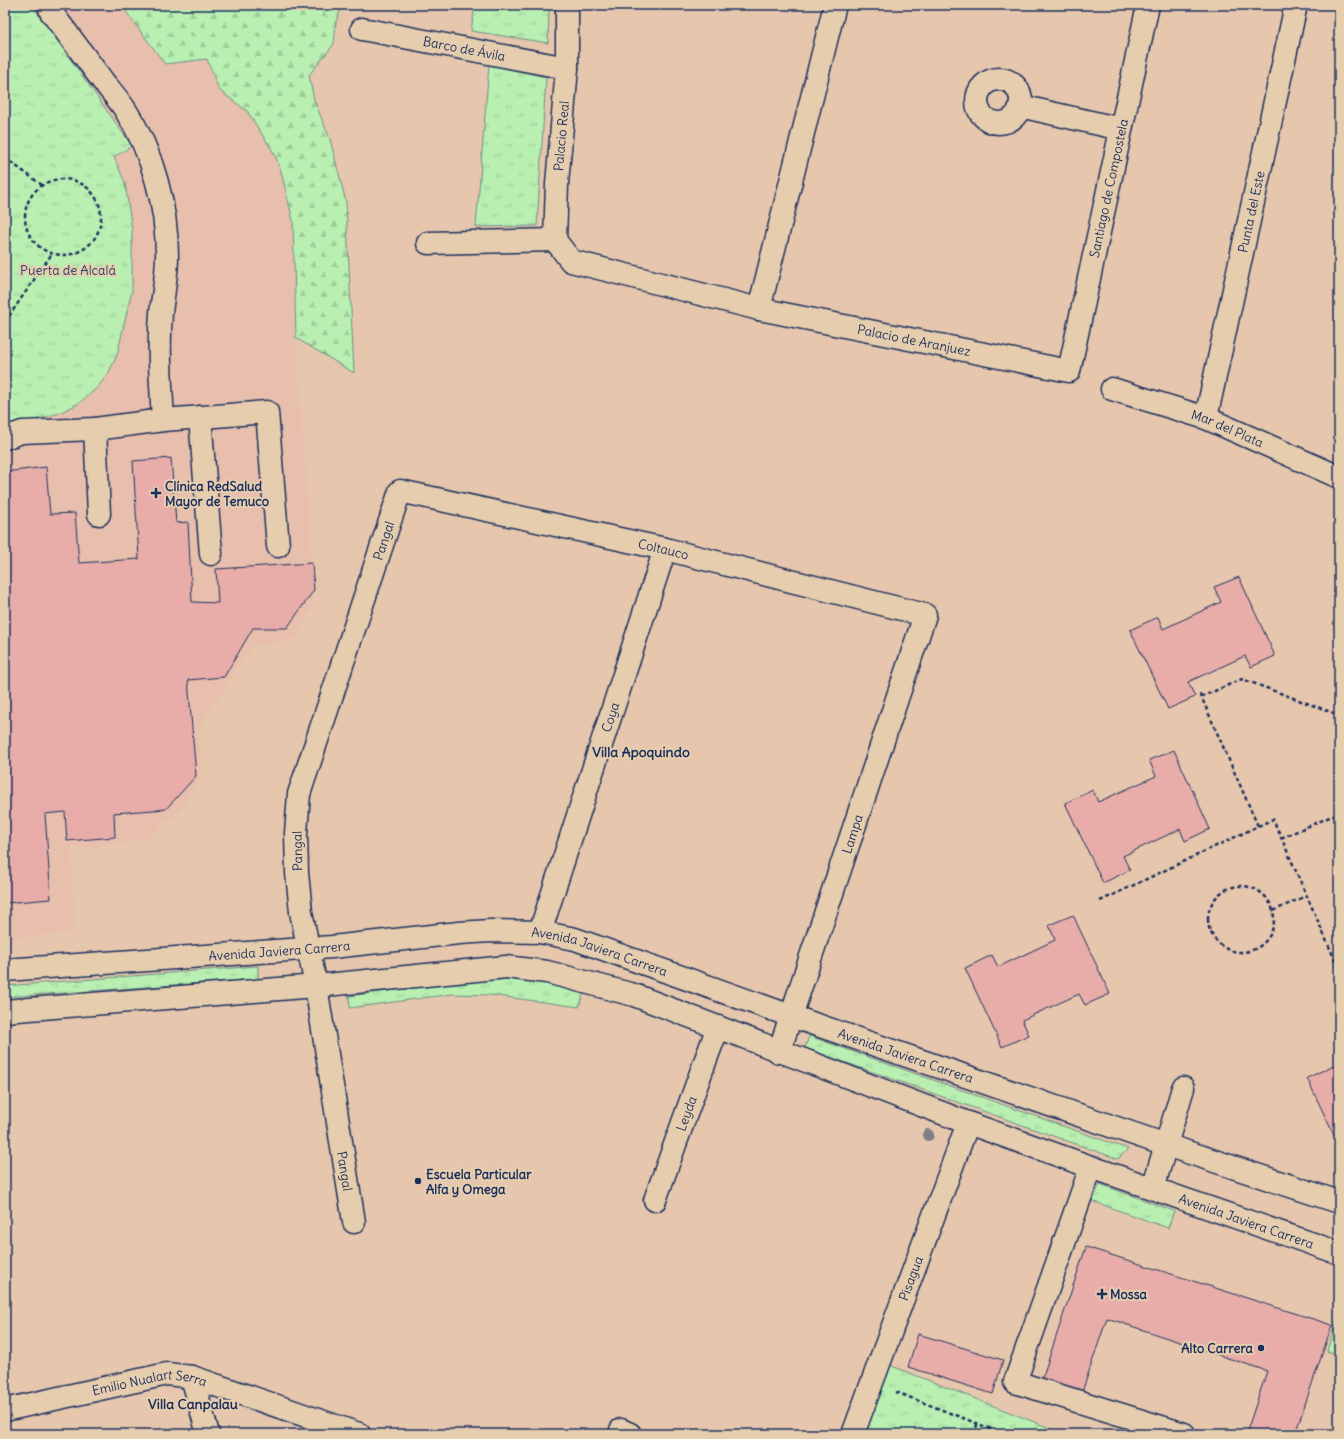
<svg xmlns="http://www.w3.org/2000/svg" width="1344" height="1439" font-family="Delius,sans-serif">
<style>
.built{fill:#e7bfac}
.grass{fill:url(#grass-tufts);stroke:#6a8f88}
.forest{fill:url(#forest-firs);stroke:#6a8f88}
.building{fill:#e8ada9;stroke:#1b2f5e}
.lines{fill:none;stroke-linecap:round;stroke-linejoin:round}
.minor-casing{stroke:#1b2f5e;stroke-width:25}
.major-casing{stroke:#1b2f5e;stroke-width:25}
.path{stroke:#1b2f5e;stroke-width:2.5;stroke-dasharray:4 3;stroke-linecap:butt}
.minor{stroke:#e6cdae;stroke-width:22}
.major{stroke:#e6cdae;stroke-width:22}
.tree{fill:#7f7e86}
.poi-dot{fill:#1b2f5e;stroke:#e6cdae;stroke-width:1.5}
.labels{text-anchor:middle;stroke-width:4;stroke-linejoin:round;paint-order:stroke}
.street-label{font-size:13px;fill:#1b2f5e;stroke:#e6cdae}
.park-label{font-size:13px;fill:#2b4266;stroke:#e6cdae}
.poi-label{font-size:13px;font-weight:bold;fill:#1b2f5e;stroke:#e6cdae;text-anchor:start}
.neighbourhood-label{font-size:14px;font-weight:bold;fill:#1b2f5e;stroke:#e6cdae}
</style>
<defs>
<pattern id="grass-tufts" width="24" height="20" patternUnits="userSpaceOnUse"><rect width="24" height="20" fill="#b9efb1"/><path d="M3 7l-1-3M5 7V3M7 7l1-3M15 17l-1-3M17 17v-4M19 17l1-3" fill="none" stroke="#9ecd9b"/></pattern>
<pattern id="forest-firs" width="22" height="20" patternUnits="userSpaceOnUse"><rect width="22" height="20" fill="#b9efb1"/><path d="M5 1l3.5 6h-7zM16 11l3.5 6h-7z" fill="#9ecd9b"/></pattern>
</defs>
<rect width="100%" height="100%" fill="#e6c7ad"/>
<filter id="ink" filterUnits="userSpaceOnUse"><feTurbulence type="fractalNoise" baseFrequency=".025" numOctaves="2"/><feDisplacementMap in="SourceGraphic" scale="8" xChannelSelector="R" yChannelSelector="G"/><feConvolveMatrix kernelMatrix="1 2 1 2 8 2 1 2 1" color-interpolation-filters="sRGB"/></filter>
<g filter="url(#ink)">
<path class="built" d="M 32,5 L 121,5 L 165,64 L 207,59 L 219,90 L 247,111 L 274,153 L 281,171 L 293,221 L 296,338 L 312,563 L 313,608 L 295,639 L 251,648 L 199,728 L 200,778 L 179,812 L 143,840 L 72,849 L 74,933 L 5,939 L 5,424 L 39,419 L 59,413 L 94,391 L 109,372 L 132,290 L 132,230 L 125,183 L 114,157 L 132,147 Z"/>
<path class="grass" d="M 5,5 L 32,5 L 132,146 L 114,157 L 125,183 L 132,230 L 132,290 L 117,355 L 109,372 L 98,387 L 78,404 L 59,413 L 39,419 L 5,424 Z
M 475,5 L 549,5 L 548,43 L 471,31 Z
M 489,65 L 546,77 L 537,226 L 476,227 Z
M 258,966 L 258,979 L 5,997 L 5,986 Z
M 514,979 L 541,982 L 584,992 L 579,1007 L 491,995 L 452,994 L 350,1008 L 349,996 L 460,982 Z
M 809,1036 L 1128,1149 L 1118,1159 L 805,1048 Z
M 1100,1184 L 1174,1211 L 1168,1228 L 1092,1201 Z
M 1339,1313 L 1339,1355 L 1327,1351 Z
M 889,1365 L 1065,1434 L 864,1434 Z"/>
<path class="forest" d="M 121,5 L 342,5 L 336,22 L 334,44 L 309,75 L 314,100 L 330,139 L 346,202 L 354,373 L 296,338 L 293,221 L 281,171 L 274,153 L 247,111 L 219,90 L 207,59 L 165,64 Z"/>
<path class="building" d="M 171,458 L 176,523 L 188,522 L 192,602 L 218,603 L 216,569 L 312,563 L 314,590 L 287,628 L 253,628 L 224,677 L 188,680 L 196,776 L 166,809 L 114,813 L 115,837 L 67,841 L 65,812 L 45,814 L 51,899 L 5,903 L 5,472 L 46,467 L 50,514 L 75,513 L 79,563 L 139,559 L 133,461 Z
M 1239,577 L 1275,656 L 1251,667 L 1245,656 L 1188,682 L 1195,697 L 1168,709 L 1130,630 L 1158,617 L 1163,629 L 1221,602 L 1214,587 Z
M 1174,750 L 1210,829 L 1185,841 L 1180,829 L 1123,856 L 1130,870 L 1103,883 L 1065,803 L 1093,790 L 1098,802 L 1156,776 L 1149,760 Z
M 1073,915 L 1110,994 L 1085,1005 L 1079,994 L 1022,1020 L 1029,1035 L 1002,1047 L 965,968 L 992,955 L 998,967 L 1055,940 L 1049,925 Z
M 1334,1065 L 1339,1075 L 1339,1146 L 1307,1078 Z
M 1086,1247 L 1332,1325 L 1295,1434 L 1246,1434 L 1267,1371 L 1107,1318 L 1081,1395 L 1041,1382 Z
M 918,1334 L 1003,1360 L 993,1394 L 908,1367 Z"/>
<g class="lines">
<defs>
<g id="minor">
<path d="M 49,5 L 51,12 C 68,34 85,57 102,80 C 110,90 119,100 126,111 C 153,153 167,207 167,256 C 167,275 163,294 161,313 C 158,349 161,384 163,420"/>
<path id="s1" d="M 567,5 L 567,68 L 557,184 L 555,240 L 571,261 L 759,309 L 1069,371 L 1148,5"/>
<path id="s2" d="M 362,29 L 567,68"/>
<circle cx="999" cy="101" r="22"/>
<path d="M 1020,106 L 1121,129"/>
<path d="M 428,243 L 555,240"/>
<path d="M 759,309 L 835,5"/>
<path id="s3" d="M 1112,389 L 1206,418 L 1339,477"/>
<path d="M 200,417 L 211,554"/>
<path id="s4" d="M 1206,418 L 1296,5"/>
<path d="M 95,429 L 99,514"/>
<path d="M 5,438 L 22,432 L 95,429 L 163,420 L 267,412 L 278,546"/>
<path id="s5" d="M 540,932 L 665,549"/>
<path d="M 1166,1145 L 1183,1088"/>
<path d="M 1091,1167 L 1015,1382 L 1184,1434"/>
<path id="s6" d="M 655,1200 L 703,1067 L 718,1027"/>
<path id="s7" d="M 354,1222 L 316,986 L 301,912 L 297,873 L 296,833 L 299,794 L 400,491 L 665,549 L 925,615 L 779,1052"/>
<path d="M 192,1377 L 208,1434"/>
<path id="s8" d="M 5,1410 L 167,1374 L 192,1377 L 359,1434"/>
<path d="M 621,1430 L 630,1434"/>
<path id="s9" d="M 853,1434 L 968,1123"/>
</g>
<g id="major">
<path id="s10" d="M 5,970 L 332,947 L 459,933 L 490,931 L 540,932 L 575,939 L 791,1016 L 1166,1145 L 1339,1202"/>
<path id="s11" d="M 5,1011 L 316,986 L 506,967 L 547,972 L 634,995 L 968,1123 L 1091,1167 L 1339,1253"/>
<path d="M 1153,1188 L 1166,1145"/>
</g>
</defs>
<use href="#minor" class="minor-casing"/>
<use href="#major" class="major-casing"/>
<path class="path" d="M 5,158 L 42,185
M25 217a38 38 0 1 1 76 0a38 38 0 1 1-76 0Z
M 5,322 L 51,255
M 1200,694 L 1258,826
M 1201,697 L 1242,679 L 1339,715
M 1281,838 L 1339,813
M1208 919a33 33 0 1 1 66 0a33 33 0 1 1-66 0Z
M 1100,901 L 1273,819 L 1339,969
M 1273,911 L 1306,896
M 896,1392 L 1004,1434
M 973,1434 L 978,1423"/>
<use href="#minor" class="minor"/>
<use href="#major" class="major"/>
</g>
<circle class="tree" cx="928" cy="1135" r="6"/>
</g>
<g class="poi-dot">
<path d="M154 487h4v4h4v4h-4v4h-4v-4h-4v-4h4z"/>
<circle cx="418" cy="1181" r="4"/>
<path d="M1100 1288h4v4h4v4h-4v4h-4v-4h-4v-4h4z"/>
<circle cx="1261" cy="1348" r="4"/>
</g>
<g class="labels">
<g class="street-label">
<text dy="5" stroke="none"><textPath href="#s2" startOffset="104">Barco de Ávila</textPath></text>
<text transform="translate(561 136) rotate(-85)" y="5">Palacio Real</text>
<text dy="5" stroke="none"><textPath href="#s1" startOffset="959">Santiago de Compostela</textPath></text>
<text dy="5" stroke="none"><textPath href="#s4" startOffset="211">Punta del Este</textPath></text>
<text dy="5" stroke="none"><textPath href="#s1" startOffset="614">Palacio de Aranjuez</textPath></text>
<text dy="5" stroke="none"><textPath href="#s3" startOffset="122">Mar del Plata</textPath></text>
<text dy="5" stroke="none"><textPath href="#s7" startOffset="700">Pangal</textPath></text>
<text dy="5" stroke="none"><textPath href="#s7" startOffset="1022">Coltauco</textPath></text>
<text dy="5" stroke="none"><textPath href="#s5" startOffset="226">Coya</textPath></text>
<text transform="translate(852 834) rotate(-72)" y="5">Lampa</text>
<text transform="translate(297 851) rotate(-91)" y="5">Pangal</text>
<text dy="5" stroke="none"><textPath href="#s10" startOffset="275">Avenida Javiera Carrera</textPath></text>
<text dy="5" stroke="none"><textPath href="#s10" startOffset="599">Avenida Javiera Carrera</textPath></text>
<text dy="5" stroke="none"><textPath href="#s10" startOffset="923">Avenida Javiera Carrera</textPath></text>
<text dy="5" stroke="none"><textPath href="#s6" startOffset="92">Leyda</textPath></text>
<text transform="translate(345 1171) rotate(81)" y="5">Pangal</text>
<text dy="5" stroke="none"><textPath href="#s11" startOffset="1287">Avenida Javiera Carrera</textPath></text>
<text dy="5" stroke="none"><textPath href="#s9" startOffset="166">Pisagua</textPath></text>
<text dy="5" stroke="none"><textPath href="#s8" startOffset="148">Emilio Nualart Serra</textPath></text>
</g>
<g class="park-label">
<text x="68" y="275">Puerta de Alcalá</text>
</g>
<g class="poi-label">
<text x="165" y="491">Clínica RedSalud<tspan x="165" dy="15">Mayor de Temuco</tspan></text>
<text x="426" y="1179">Escuela Particular<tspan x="426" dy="15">Alfa y Omega</tspan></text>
<text x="1110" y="1299">Mossa</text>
<text x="1253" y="1353" text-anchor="end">Alto Carrera</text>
</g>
<g class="neighbourhood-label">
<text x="641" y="757">Villa Apoquindo</text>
<text x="193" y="1409">Villa Canpalau</text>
</g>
</g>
<rect width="1344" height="1439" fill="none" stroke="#e6cdae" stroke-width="20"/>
<rect x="10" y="10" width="1324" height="1419" fill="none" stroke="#1b2f5e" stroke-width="1.5" filter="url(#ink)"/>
</svg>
